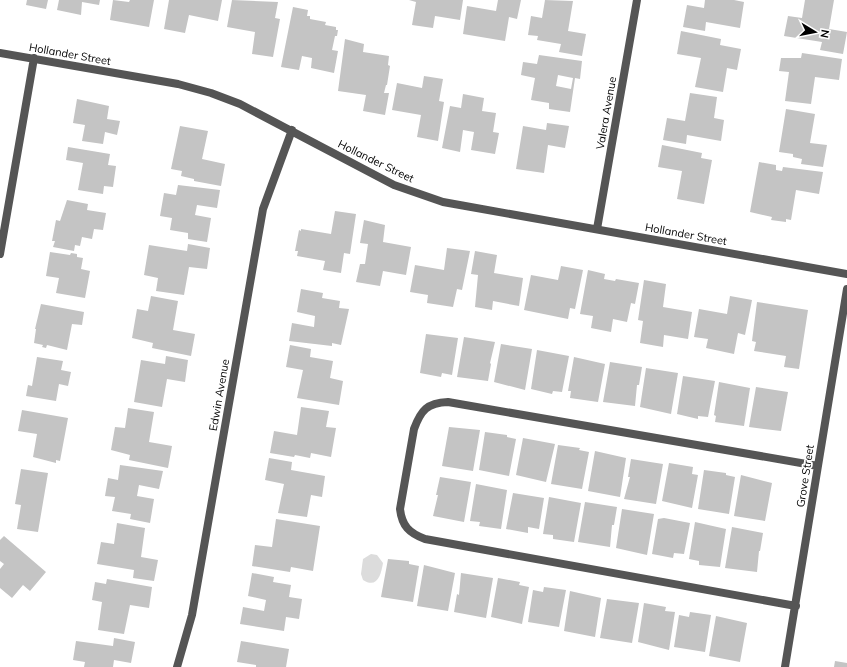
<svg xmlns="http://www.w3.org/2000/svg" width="847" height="667" font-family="Mulish,sans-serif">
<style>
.green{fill:#dcdcdc}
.building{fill:#c4c4c4;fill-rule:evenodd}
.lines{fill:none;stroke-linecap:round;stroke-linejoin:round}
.street{stroke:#555;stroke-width:8}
.labels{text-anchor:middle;stroke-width:3.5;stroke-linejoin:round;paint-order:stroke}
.street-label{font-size:11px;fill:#000;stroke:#fff}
</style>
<rect width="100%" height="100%" fill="#fff"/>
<path class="green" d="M 371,554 L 377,555 L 383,563 C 381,575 377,589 363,580 L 361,574 L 363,559 Z"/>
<path class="building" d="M 27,0 L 48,0 L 46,9 L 26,5 Z
M 59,0 L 100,0 L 99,5 L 82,2 L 81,15 L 57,10 Z
M 113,0 L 129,2 L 130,0 L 154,0 L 149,27 L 110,20 Z
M 169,0 L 222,0 L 218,21 L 189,15 L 185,33 L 164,29 Z
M 232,0 L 278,2 L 275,18 L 280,19 L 273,57 L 252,54 L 255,32 L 227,27 Z
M 409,0 L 463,0 L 460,20 L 435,16 L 433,28 L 412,25 L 416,2 Z
M 498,0 L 521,0 L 517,19 L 509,17 L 505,41 L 463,34 L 467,6 L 496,11 Z
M 545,0 L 573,1 L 568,31 L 586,34 L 582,56 L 559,52 L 561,44 L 537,40 L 538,36 L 528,35 L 531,16 L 542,18 Z
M 705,0 L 734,0 L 744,2 L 740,28 L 706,22 L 705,31 L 683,27 L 687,5 L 704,8 Z
M 805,0 L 834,0 L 829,29 L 847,32 L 843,54 L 820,50 L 822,42 L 784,36 L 788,16 L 802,18 Z
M 293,7 L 308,10 L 307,16 L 310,16 L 310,19 L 326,22 L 325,25 L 336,27 L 336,30 L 338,30 L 337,36 L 335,36 L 332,50 L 338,51 L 334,73 L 311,68 L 312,58 L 302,56 L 299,70 L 281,67 Z
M 681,31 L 721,39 L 720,45 L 741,49 L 737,70 L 727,68 L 723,92 L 695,87 L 701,58 L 677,54 Z
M 345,39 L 364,44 L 363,52 L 389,56 L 388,65 L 390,66 L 387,85 L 386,85 L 384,93 L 389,93 L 385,115 L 363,111 L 366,95 L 338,91 Z
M 802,53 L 842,59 L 839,80 L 815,77 L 811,104 L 785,101 L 789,72 L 779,71 L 781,58 L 801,58 Z
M 539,55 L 582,61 L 580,79 L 575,78 L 570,112 L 549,109 L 549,103 L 531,100 L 535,78 L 521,75 L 523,62 L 537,64 ZM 558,75 L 573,78 L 571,89 L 556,86 Z
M 424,76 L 443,79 L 439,101 L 444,102 L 438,141 L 417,137 L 421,115 L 392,110 L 397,83 L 422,88 Z
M 690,93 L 717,97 L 714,118 L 724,120 L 721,141 L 687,135 L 686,144 L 663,140 L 667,118 L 685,121 Z
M 463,94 L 484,98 L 482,111 L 496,113 L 493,132 L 499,133 L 495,154 L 471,150 L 474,132 L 463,130 L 460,152 L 442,148 L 450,106 L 461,108 Z
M 77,99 L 109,106 L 107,119 L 120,121 L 117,135 L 105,132 L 103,144 L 82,141 L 85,125 L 73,123 Z
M 786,109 L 815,114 L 810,143 L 827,145 L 823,167 L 801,164 L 802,159 L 793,157 L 793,154 L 779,152 Z
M 547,123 L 569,126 L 565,148 L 548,145 L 544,173 L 516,169 L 523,126 L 546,130 Z
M 180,126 L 208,131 L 202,159 L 225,164 L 221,186 L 194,181 L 194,179 L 181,176 L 182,171 L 171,169 Z
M 662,145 L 702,153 L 701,158 L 712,160 L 704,204 L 677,199 L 682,171 L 658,167 Z
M 68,147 L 110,154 L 108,165 L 116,166 L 113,187 L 104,186 L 103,194 L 78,190 L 83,163 L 66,160 Z
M 759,162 L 776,165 L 776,170 L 782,171 L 783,167 L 823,172 L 819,194 L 796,190 L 791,220 L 786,219 L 786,222 L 771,220 L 772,217 L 750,212 Z
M 178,185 L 220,190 L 217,208 L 197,205 L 195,215 L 211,218 L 207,242 L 188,239 L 188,233 L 170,230 L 172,218 L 160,216 L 164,193 L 176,195 Z
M 67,200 L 88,204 L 87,210 L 106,213 L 103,230 L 94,229 L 92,239 L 82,237 L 80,246 L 75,245 L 74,251 L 53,247 L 55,241 L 52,241 L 56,220 L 60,221 Z
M 335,211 L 356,214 L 350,254 L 344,253 L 341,273 L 323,270 L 325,261 L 297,256 L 298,251 L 295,251 L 299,230 L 301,231 L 301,229 L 331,234 Z
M 364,220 L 385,225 L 383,242 L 411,247 L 406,275 L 383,271 L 380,286 L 356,282 L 360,264 L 365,264 L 368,244 L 360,243 Z
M 188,244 L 210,248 L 207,269 L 189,267 L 184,295 L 156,291 L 158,278 L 144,275 L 149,245 L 187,251 Z
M 447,248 L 470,251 L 462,290 L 457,289 L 453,307 L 427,303 L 428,295 L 410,292 L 415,265 L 444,270 Z
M 475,251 L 497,255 L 494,273 L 523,278 L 519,306 L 493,301 L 492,310 L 475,307 L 478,275 L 471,274 Z
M 50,252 L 70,255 L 71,253 L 77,254 L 77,257 L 83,258 L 81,269 L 90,271 L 85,298 L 56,293 L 59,278 L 46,276 Z
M 561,266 L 583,270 L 575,309 L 570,308 L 568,319 L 524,310 L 531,275 L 558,280 Z
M 588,270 L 605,274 L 604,279 L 615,281 L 616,279 L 639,283 L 635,304 L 631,303 L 627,322 L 613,319 L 611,332 L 591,328 L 593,316 L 580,314 Z
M 644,280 L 666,284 L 663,307 L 692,312 L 688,339 L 664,335 L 663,347 L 640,343 L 643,321 L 638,320 Z
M 301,289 L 323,293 L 322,298 L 340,301 L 339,308 L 349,309 L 341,345 L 332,343 L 332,346 L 289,341 L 292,323 L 314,327 L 315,316 L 297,312 Z
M 151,296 L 178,301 L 173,330 L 195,334 L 191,356 L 152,348 L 153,343 L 132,338 L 137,309 L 148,311 Z
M 730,296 L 752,300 L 745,335 L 738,333 L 734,354 L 706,348 L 708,339 L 694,337 L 699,309 L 727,314 Z
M 757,302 L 808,310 L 799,369 L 784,367 L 786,356 L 754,351 L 756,342 L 752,341 Z
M 41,304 L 84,312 L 82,325 L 72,324 L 67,350 L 47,345 L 46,348 L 42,347 L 43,345 L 34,343 L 36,329 L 35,329 Z
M 426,334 L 458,338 L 452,375 L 442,373 L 441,377 L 420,373 Z
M 464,337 L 495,342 L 490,363 L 491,364 L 488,381 L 457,377 Z
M 501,344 L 532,349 L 525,390 L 494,382 Z
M 290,345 L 311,349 L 310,357 L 333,361 L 330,378 L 343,381 L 339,405 L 297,398 L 303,370 L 286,367 Z
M 537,350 L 569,356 L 562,392 L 553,391 L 552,394 L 531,389 Z
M 166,356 L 188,360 L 185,382 L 167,379 L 162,407 L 134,402 L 141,360 L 165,364 Z
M 37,357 L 63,361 L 61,370 L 71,372 L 68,386 L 59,384 L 56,401 L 26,396 L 28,385 L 32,386 Z
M 574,357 L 605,364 L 598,402 L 570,398 L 571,391 L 568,391 Z
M 610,362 L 642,367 L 639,385 L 637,385 L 635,406 L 603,402 Z
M 646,368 L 678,373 L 671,414 L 640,407 Z
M 683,376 L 715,381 L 708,417 L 698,416 L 698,419 L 677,414 Z
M 719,382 L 750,388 L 744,426 L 715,422 L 716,416 L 714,415 Z
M 756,387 L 788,392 L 781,431 L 749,427 Z
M 301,407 L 329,411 L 326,427 L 336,428 L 331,457 L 311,453 L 310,458 L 295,455 L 294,457 L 270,453 L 274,431 L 297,435 Z
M 128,408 L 154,412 L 149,442 L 172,446 L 168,468 L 129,460 L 130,455 L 111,450 L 115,427 L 125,428 Z
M 22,410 L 68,418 L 60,461 L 56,460 L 56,463 L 33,457 L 37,434 L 18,431 Z
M 449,427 L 480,430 L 473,471 L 442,466 Z
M 485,432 L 507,435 L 507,437 L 516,439 L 509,476 L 479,470 Z
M 523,438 L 555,444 L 546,482 L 516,475 Z
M 558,445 L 580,448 L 579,450 L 589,452 L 582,489 L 551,484 Z
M 595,451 L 626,458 L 620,497 L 588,491 Z
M 269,458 L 292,462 L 291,470 L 325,476 L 322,497 L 311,495 L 307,517 L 278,513 L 284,484 L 265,480 Z
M 631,459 L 663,464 L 656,504 L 624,499 L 630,477 L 628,477 Z
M 669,463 L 693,467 L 692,474 L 698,475 L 692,508 L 662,501 Z
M 120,465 L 163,471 L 159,489 L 139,485 L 137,496 L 154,499 L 150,523 L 130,519 L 131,514 L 112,511 L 115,497 L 105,496 L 108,478 L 118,480 Z
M 21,469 L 48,473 L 38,532 L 17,529 L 21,505 L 15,504 Z
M 704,470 L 726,473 L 726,475 L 735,477 L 729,514 L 698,509 Z
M 741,475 L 772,483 L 765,521 L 734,516 Z
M 440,477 L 471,482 L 464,522 L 433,516 L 438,495 L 436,495 Z
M 476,484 L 507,490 L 501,529 L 479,526 L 480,522 L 470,521 Z
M 513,493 L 544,498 L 539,529 L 528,527 L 528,533 L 506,529 Z
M 549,497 L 581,503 L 574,542 L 553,539 L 553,535 L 543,534 Z
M 585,502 L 617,507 L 614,525 L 612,525 L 610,547 L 578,542 Z
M 622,509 L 654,514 L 647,555 L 616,548 Z
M 664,518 L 690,523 L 684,554 L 674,553 L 673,558 L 652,554 L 658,519 Z
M 276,519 L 320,526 L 313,571 L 291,567 L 290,572 L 252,566 L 255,545 L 272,547 Z
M 695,522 L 726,529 L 720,567 L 699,565 L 699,561 L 689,559 Z
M 117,523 L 145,528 L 141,557 L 158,560 L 154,581 L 133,578 L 134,570 L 97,564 L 101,542 L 114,544 Z
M 732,527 L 763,533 L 760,551 L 759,551 L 757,572 L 725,568 Z
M 4,536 L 46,572 L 30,591 L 23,585 L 12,598 L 0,588 L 0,569 L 4,564 L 0,561 L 0,540 Z
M 388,559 L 409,561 L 409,564 L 419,566 L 413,602 L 381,597 Z
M 424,565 L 455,573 L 448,611 L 417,606 Z
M 252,573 L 274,577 L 273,582 L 291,585 L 289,597 L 302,599 L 299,619 L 286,617 L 284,631 L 240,624 L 243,607 L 264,611 L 266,600 L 248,596 Z
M 461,573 L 493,578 L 486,618 L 454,612 L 457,594 L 459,595 Z
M 498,578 L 520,582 L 519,585 L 529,587 L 522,624 L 491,617 Z
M 107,579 L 152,587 L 149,608 L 130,605 L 124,634 L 98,630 L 102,602 L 92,600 L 95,582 L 106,584 Z
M 544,587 L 566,590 L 559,627 L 528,622 L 533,590 L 543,592 Z
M 570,591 L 601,598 L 595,637 L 564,631 Z
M 607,599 L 639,603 L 632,643 L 600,638 Z
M 644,603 L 666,607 L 665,611 L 675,612 L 669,650 L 638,642 Z
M 690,612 L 711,615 L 705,652 L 674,647 L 679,615 L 689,617 Z
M 716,616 L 747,623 L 740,662 L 709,656 Z
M 114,638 L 135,642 L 131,663 L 114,660 L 113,667 L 84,667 L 85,662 L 73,660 L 76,641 L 113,646 Z
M 241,641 L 289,649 L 286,667 L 256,667 L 256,665 L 237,662 Z
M 835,661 L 847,663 L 847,667 L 834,667 Z"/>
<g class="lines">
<path class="street" d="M 0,53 L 178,84 L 211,93 L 240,104 L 394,185 L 443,202 L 847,274
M 597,229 L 637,0
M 0,254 L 34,58
M 796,606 L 425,539 C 409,533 402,526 400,509 L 414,429 C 421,410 427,403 448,402 L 818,466
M 177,667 L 192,615 L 263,209 L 292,130
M 785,667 L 847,289"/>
</g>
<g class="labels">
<g class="street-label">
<text transform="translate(70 54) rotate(10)" y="4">Hollander Street</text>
<text transform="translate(606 113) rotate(-80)" y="4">Valera Avenue</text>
<text transform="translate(376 161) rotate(26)" y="4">Hollander Street</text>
<text transform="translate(686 234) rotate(10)" y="4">Hollander Street</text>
<text transform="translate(219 395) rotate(-80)" y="4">Edwin Avenue</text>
<text transform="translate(805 476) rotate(-81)" y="4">Grove Street</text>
</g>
</g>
<g transform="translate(815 32) rotate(100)" stroke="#ffffff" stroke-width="3" paint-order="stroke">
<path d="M0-3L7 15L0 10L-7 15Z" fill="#000000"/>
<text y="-6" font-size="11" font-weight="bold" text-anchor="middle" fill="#000000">N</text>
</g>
</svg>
